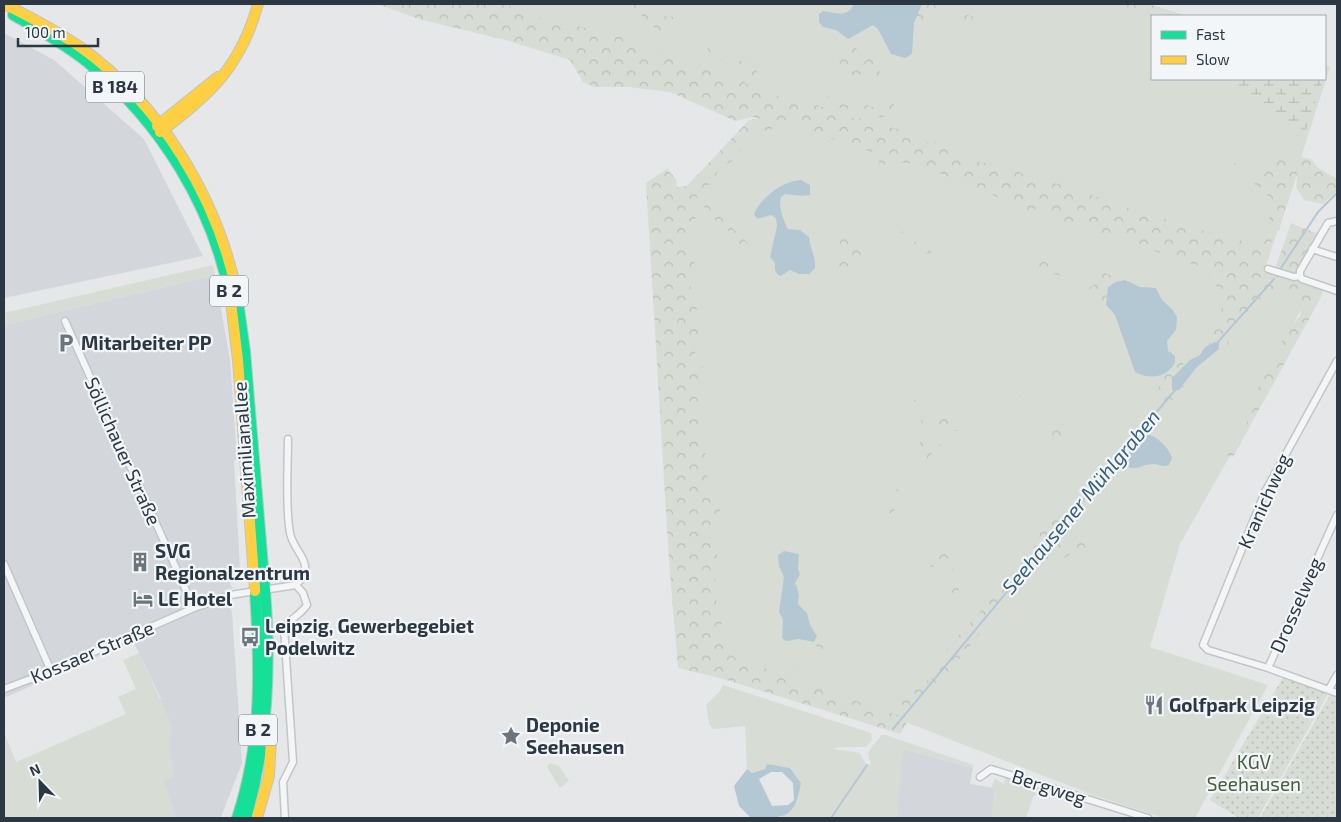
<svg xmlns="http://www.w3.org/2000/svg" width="1341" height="822" font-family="'Exo 2',sans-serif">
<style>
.built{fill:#d3d7dc}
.grass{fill:#d7ddd5}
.forest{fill:url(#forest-crowns)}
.wetland{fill:url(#wetland-marsh)}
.garden{fill:url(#garden-dots)}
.water{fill:#b4c8d4;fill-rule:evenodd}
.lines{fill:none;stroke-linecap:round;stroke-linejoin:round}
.stream{stroke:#b4c8d4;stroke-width:2}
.street-casing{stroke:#c3c5c7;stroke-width:9}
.fast-casing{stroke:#c1c4c7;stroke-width:12}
.slow-casing{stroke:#c1c4c7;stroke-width:12}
.street{stroke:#f4f5f6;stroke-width:6}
.fast{stroke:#16e098;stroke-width:10}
.slow{stroke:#ffcf43;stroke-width:10}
.labels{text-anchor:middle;stroke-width:4.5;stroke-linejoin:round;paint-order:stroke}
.shield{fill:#f3f6f8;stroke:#67717a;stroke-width:1}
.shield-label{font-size:18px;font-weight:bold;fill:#2b3844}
.poi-label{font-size:19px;font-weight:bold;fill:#2b3844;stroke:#f3f6f8;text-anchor:start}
.street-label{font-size:19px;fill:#2b3844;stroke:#f3f6f8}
.park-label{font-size:19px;fill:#465f38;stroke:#f3f6f8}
.water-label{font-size:20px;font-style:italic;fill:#345e78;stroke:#f3f6f8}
</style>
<defs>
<pattern id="forest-crowns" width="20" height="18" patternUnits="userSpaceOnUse" patternTransform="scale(1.25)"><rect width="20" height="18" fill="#d7ddd5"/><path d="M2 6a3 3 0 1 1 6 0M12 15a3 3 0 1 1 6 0" fill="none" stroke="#b9beb8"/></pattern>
<pattern id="wetland-marsh" width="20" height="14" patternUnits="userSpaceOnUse" patternTransform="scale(1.25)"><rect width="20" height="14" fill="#d7ddd5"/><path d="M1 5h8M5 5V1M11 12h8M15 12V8" fill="none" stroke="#b9beb8"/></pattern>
<pattern id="garden-dots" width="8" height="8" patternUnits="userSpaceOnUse" patternTransform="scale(1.25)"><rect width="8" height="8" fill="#d7ddd5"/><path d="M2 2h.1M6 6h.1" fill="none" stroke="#b9beb8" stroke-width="1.8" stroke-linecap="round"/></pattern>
</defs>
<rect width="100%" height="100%" fill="#e5e7e9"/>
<path class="built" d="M 4,33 L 54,60 L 144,139 L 203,256 L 4,298 Z
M 215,275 L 230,360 L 237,459 L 234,461 L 240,569 L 230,584 L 233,588 L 224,591 L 232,612 L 242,763 L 221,817 L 217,818 L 4,818 L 161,699 L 133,641 L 4,698 L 4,325 Z
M 903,749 L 973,768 L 970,784 L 995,788 L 992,818 L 896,818 Z"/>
<path class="grass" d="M 442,4 L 1136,4 L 1174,16 L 1152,16 L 1152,79 L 1325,79 L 1325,65 L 1330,67 L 1265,269 L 1309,291 L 1249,422 L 1180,544 L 1150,647 L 1268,685 L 1195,818 L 1164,818 L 1093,795 L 890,716 L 712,653 L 677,202 L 763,111 Z
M 213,265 L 215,275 L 4,325 L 4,313 Z
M 139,653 L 172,726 L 169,747 L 174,776 L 164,781 L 176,818 L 4,818 L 4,732 L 16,762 L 126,714 L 118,697 L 136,689 L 123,660 Z
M 723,685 L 871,733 L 872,740 L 866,747 L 839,747 L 834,749 L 860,753 L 867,766 L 871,763 C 863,749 875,747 881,735 L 886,735 L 973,765 L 973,768 L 904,749 L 896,818 L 778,818 C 795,811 798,800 801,783 L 790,768 L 767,764 L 765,769 L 752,773 L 747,769 L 745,726 L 713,729 L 709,723 L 706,705 L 720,691 Z
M 1327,691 L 1329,692 L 1258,818 L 1254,818 Z
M 550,763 L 559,766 L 569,781 L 560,788 L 547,767 Z
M 1005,775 L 1037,786 L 1044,792 L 1045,798 L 1034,795 L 1026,818 L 992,818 L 995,789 L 991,788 L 995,779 L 1004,784 Z"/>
<path class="forest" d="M 377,4 L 505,4 L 562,27 L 566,23 L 620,37 L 625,35 L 634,41 L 645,43 C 673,27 638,19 631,4 L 639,4 L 658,16 L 678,17 L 677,23 L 666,31 L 667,35 L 664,36 L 657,49 L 655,46 L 658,37 L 641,50 L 711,71 L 723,78 L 738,76 L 746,84 L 762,91 L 794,101 L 814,104 L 856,119 L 846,145 L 812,130 L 788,124 L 752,117 L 735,121 L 670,92 L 628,87 L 594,87 L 583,82 L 570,60 L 506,40 L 422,20 Z
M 919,4 L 937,4 L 939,11 L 950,8 C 958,14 970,14 979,20 C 969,26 959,15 949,14 C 936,13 922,19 912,27 Z
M 1118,4 L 1149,4 L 1187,16 L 1153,16 Z
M 848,43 L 855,45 L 860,58 L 864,54 L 865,62 L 870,56 L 875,62 L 874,67 L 879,70 L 882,76 L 874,83 L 866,73 L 854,76 L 834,58 Z
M 706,44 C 710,47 714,51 718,54 C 729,62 760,57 759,82 L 754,82 L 750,71 L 746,69 C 734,65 708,59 706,44 Z
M 889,91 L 901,91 L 901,94 L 895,102 L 892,111 L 882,118 L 822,104 L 821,101 L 829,96 L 846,105 L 857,101 C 870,105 877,113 891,105 L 887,95 Z
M 858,118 L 904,131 L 924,142 L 938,142 L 975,161 L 1001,167 L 1012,165 L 1022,174 L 1038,181 L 1073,186 L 1085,193 L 1140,212 L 1230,238 C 1240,237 1242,243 1251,245 L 1265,227 L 1275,232 L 1263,266 L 1280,285 L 1275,286 L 1267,300 L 1258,299 L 1252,312 L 1248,312 C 1239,322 1230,336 1226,349 L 1214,353 L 1209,342 L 1211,340 L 1212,322 L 1220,319 L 1222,302 L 1217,298 L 1216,283 L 1203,266 L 1181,262 L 1128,240 L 1106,235 L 1103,237 L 1094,228 L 1074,228 L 1037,210 L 1026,211 L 972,185 L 948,180 L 944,175 L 911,164 L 899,162 L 883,165 L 879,164 L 878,154 L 862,149 L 859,152 L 851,150 L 848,143 Z
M 754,119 C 762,123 776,122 781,128 L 780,131 L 773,129 L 763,131 L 752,138 L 732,161 L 720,168 L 711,183 L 700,191 L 694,205 L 696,222 L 692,235 L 685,243 L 688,260 L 691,254 L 699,254 L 695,260 L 690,286 L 697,302 L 696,325 L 704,329 L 704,333 C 700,339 692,352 696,360 C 698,364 703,366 705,370 L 698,388 L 700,393 L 698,407 L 703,421 L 702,436 L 707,446 L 705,455 L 708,486 L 715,493 L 721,513 L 711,540 L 718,552 L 715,572 L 717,614 L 724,620 L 718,631 L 727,653 L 736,658 L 788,677 L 789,674 L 806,668 L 817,660 L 819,649 L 813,643 L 822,633 C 826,638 825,642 825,648 C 823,669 809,671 792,679 L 909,719 L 900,734 L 723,679 L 678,668 L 669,561 L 646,183 L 667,169 L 676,179 L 677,187 L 687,186 L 749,120 Z
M 1297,156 L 1311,159 L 1317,167 L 1337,179 L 1337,191 L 1323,204 L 1304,200 L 1296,187 L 1298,171 L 1279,230 L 1267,226 L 1266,222 L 1277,206 L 1279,197 L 1272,202 L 1263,190 L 1253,183 L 1246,171 L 1234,164 L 1236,161 L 1243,165 L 1252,164 L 1252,167 L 1258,173 L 1265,174 L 1265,170 L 1260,166 L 1261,163 Z
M 710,187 L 712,188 L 707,200 L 710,207 L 747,242 L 749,249 L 746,255 L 743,255 C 737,224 698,221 702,194 Z
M 1291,223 L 1318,234 L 1295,279 L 1324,289 L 1319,301 L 1233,457 L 1225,455 L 1222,448 L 1230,445 L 1248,421 L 1253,410 L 1251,402 L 1270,365 L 1284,337 L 1300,316 L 1301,300 L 1293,295 L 1287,285 L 1281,284 L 1273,275 Z
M 893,227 L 910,235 L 920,247 L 930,250 L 934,256 L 913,249 L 905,239 L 894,236 L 891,230 Z
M 841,231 L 851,244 L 868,249 L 872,253 C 862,264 852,258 841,273 L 837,273 L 836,269 L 842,254 L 838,234 Z
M 1039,257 L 1050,261 L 1053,266 L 1067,272 L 1067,275 C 1056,277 1045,271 1036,265 Z
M 1104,272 L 1117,279 L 1114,289 L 1122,321 L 1115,319 L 1109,310 L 1089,297 L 1088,288 L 1098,283 L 1099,274 Z
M 1170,346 L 1182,356 L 1186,384 L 1168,404 L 1160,403 L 1159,388 L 1155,379 L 1170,362 Z
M 1012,382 L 1028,398 L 1051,413 L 1066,443 L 1062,444 L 1052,435 L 1054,428 L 1044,413 L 1020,397 L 1010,384 Z
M 914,398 L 925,413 L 942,416 L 953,424 L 960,422 L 977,428 C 965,433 949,431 937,428 L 934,424 L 922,423 L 914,404 Z
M 920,422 L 924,425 L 926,436 L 941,445 L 929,456 L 928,460 L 914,465 L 922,452 L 917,426 Z
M 906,484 L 909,487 L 899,505 L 892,513 L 886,514 L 885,509 L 894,503 L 896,490 Z
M 1057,516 L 1063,520 L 1069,530 L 1066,539 L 1080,538 L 1089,553 L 1087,557 L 1078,551 C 1069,554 1060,562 1052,564 C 1045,566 1040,564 1033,568 L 912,717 L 895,711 L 902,699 L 920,679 L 930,681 L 947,661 L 938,659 L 1021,566 L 1039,539 L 1041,521 Z
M 949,536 L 948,558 L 941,565 L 931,567 L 929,565 Z
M 957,567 C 963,577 961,599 948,602 L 945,598 L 950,580 L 950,571 Z"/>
<path class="wetland" d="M 1233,79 L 1323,79 L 1304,135 L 1299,127 L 1295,128 L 1253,101 Z"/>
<path class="garden" d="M 1284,676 L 1327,691 L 1254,818 L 1239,818 L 1210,800 Z
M 1331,693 L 1337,696 L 1337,818 L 1260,818 Z"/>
<path class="water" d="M 854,4 L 922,4 L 914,23 L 912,54 L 905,58 L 891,54 L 878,29 L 873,25 L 848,39 L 836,30 L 823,27 L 819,22 L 819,14 L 823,11 C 835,12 847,19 854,4 Z
M 801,180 L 810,185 L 810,195 L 802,196 L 785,194 L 781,197 C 778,206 783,220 788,229 L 800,230 L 809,237 C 810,249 816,256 815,268 L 809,274 L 799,274 L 790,270 L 781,276 L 778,275 L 775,270 L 775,263 L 770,257 L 777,226 L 776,218 L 771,215 L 757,219 L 754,214 C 759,199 784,180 801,180 Z
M 1125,280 L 1140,287 L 1156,288 L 1162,300 L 1172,309 L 1177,317 L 1176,330 L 1167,341 L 1168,351 L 1175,356 L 1175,363 C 1166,378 1150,380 1135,372 L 1115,315 L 1106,305 L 1108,287 L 1116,282 Z
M 1215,342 L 1219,343 L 1219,349 L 1197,367 L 1179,390 L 1172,390 L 1172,378 L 1190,360 L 1200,355 L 1205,347 Z
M 1144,434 C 1155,434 1169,447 1172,458 L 1169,465 C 1162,468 1160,464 1153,464 C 1144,463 1138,471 1128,467 C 1124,458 1134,438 1144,434 Z
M 784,551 L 799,554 L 798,569 L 800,574 L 794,585 L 796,584 L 799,595 L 798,604 L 807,613 L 810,625 L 817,636 L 814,642 L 799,639 L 786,641 L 782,638 L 783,620 L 779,612 L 784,577 L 779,566 L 778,555 Z
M 767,764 L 790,768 L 801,783 C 795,819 785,818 751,818 L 739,806 L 734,786 L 747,769 L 752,773 L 765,769 ZM 771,772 L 782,772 L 793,783 L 794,800 L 788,805 L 772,806 L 759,779 Z"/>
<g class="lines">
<path class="stream" d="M 1279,271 L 1318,212 L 1337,193
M 1217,343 L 1274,279
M 1121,454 L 1176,389
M 893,729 L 1118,458
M 831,818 L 867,765"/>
<defs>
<path id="street" d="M 1312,249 L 1337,257
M 1268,269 L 1294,277 L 1300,276 L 1302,279 L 1337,291
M 1300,276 L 1300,271 L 1328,223 L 1337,221
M 65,321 L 194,608
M 1337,361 L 1265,492 L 1203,645 L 1208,650 L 1268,668 L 1337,693
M 4,564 L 51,671
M 1268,668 L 1337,515
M 4,689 L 41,675 L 194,608 L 230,595 L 296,585 C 318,563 294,554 290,533 C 285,506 288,467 288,439
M 1329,689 L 1337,675
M 980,777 L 991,769 L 1148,818
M 285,818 L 283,782 L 293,762 L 284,627 C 291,619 302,613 307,605 L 303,593 L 296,585"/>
<path id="fast" d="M 13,15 C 38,29 64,44 87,62 C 161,122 214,208 231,302
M 237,294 L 245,351 L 265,590
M 237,818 C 262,743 260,669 255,591
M 246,818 C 268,742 271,668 265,590"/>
<path id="slow" d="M 4,4 C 30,17 55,30 80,47 C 161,105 217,197 237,294
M 157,126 L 218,77
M 160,132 C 210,95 241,66 258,4
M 231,302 L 238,360 L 255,591
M 257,818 L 269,776 L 271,739"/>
</defs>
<use href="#street" class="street-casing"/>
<use href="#fast" class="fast-casing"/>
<use href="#slow" class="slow-casing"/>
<use href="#street" class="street"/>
<use href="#fast" class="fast"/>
<use href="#slow" class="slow"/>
</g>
<defs>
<symbol id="parking-bare" viewBox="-9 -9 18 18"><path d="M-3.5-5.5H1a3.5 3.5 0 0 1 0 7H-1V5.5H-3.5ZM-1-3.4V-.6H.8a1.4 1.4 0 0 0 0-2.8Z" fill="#6c757e" stroke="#f3f6f8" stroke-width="2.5" paint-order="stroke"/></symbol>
<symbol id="building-bare" viewBox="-9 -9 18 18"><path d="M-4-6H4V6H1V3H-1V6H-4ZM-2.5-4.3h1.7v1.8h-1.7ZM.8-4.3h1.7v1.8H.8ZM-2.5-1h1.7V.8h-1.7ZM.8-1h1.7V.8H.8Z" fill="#6c757e" stroke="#f3f6f8" stroke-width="2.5" paint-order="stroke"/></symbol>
<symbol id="hotel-bare" viewBox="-9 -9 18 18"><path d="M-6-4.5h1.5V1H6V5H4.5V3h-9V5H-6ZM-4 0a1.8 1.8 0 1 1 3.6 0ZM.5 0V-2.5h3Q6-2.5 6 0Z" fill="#6c757e" stroke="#f3f6f8" stroke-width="2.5" paint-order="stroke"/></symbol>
<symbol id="bus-bare" viewBox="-9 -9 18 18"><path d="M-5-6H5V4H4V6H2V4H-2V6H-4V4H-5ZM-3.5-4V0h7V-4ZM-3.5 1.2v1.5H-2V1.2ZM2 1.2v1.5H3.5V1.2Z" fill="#6c757e" stroke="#f3f6f8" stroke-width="2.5" paint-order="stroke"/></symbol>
<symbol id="restaurant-bare" viewBox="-9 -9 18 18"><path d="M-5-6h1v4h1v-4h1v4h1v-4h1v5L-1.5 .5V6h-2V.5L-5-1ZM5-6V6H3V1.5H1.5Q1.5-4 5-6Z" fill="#6c757e" stroke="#f3f6f8" stroke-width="2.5" paint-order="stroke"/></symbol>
<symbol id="sight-bare" viewBox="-9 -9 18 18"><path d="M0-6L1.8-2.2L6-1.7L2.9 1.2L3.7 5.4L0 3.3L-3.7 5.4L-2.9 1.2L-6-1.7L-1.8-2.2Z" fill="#6c757e" stroke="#f3f6f8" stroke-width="2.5" paint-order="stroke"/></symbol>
</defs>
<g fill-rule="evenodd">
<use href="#parking-bare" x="52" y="329" width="28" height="28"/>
<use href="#building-bare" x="126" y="548" width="28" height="28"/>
<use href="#hotel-bare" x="129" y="585" width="28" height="28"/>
<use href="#bus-bare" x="236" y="623" width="28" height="28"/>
<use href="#restaurant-bare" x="1140" y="691" width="28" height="28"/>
<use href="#sight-bare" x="497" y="722" width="28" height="28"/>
</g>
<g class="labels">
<g class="shield">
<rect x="86" y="71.5" width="58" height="31" rx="4"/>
<rect x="210" y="275.5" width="38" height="31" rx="4"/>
<rect x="239" y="714.5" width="38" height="31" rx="4"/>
</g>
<g class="shield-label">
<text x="115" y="93">B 184</text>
<text x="229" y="297">B 2</text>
<text x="258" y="736">B 2</text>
</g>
<g class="poi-label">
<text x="81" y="350">Mitarbeiter PP</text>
<text x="155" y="558">SVG<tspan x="155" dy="22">Regionalzentrum</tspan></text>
<text x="158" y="606">LE Hotel</text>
<text x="265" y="633">Leipzig, Gewerbegebiet<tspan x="265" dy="22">Podelwitz</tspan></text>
<text x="1169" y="712">Golfpark Leipzig</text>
<text x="526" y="732">Deponie<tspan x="526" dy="22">Seehausen</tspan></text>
</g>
<g class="street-label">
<text transform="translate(244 450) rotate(-94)" y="7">Maximilianallee</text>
<text transform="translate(123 451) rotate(66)" y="7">Söllichauer Straße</text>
<text transform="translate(1264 501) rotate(-66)" y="7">Kranichweg</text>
<text transform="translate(1296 605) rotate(-66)" y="7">Drosselweg</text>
<text transform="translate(92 652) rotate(-23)" y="7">Kossaer Straße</text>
<text transform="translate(1049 787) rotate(18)" y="7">Bergweg</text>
</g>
<g class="park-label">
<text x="1254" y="769">KGV<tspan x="1254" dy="22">Seehausen</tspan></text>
</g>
<g class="water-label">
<text transform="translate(1081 502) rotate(-50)" y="7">Seehausener Mühlgraben</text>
</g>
</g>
<rect width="1341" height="822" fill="none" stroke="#2b3844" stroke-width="10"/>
<rect x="1151" y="15" width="175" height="65" fill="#f3f6f8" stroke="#a3aab0"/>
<rect x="1161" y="31" width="25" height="8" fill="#16e098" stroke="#a3aab0"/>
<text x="1196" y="40" font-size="15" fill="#2b3844">Fast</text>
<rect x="1161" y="56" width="25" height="8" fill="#ffcf43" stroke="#a3aab0"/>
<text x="1196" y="65" font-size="15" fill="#2b3844">Slow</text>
<g transform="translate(40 782) rotate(337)" stroke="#f3f6f8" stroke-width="4" paint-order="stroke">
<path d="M0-4L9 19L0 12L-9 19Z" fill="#2b3844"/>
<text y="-8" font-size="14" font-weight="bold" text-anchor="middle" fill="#2b3844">N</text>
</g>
<path d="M18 38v8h80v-8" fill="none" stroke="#2b3844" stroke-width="2.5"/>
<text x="25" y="38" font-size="15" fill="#2b3844" stroke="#f3f6f8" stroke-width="4" paint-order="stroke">100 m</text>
</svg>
